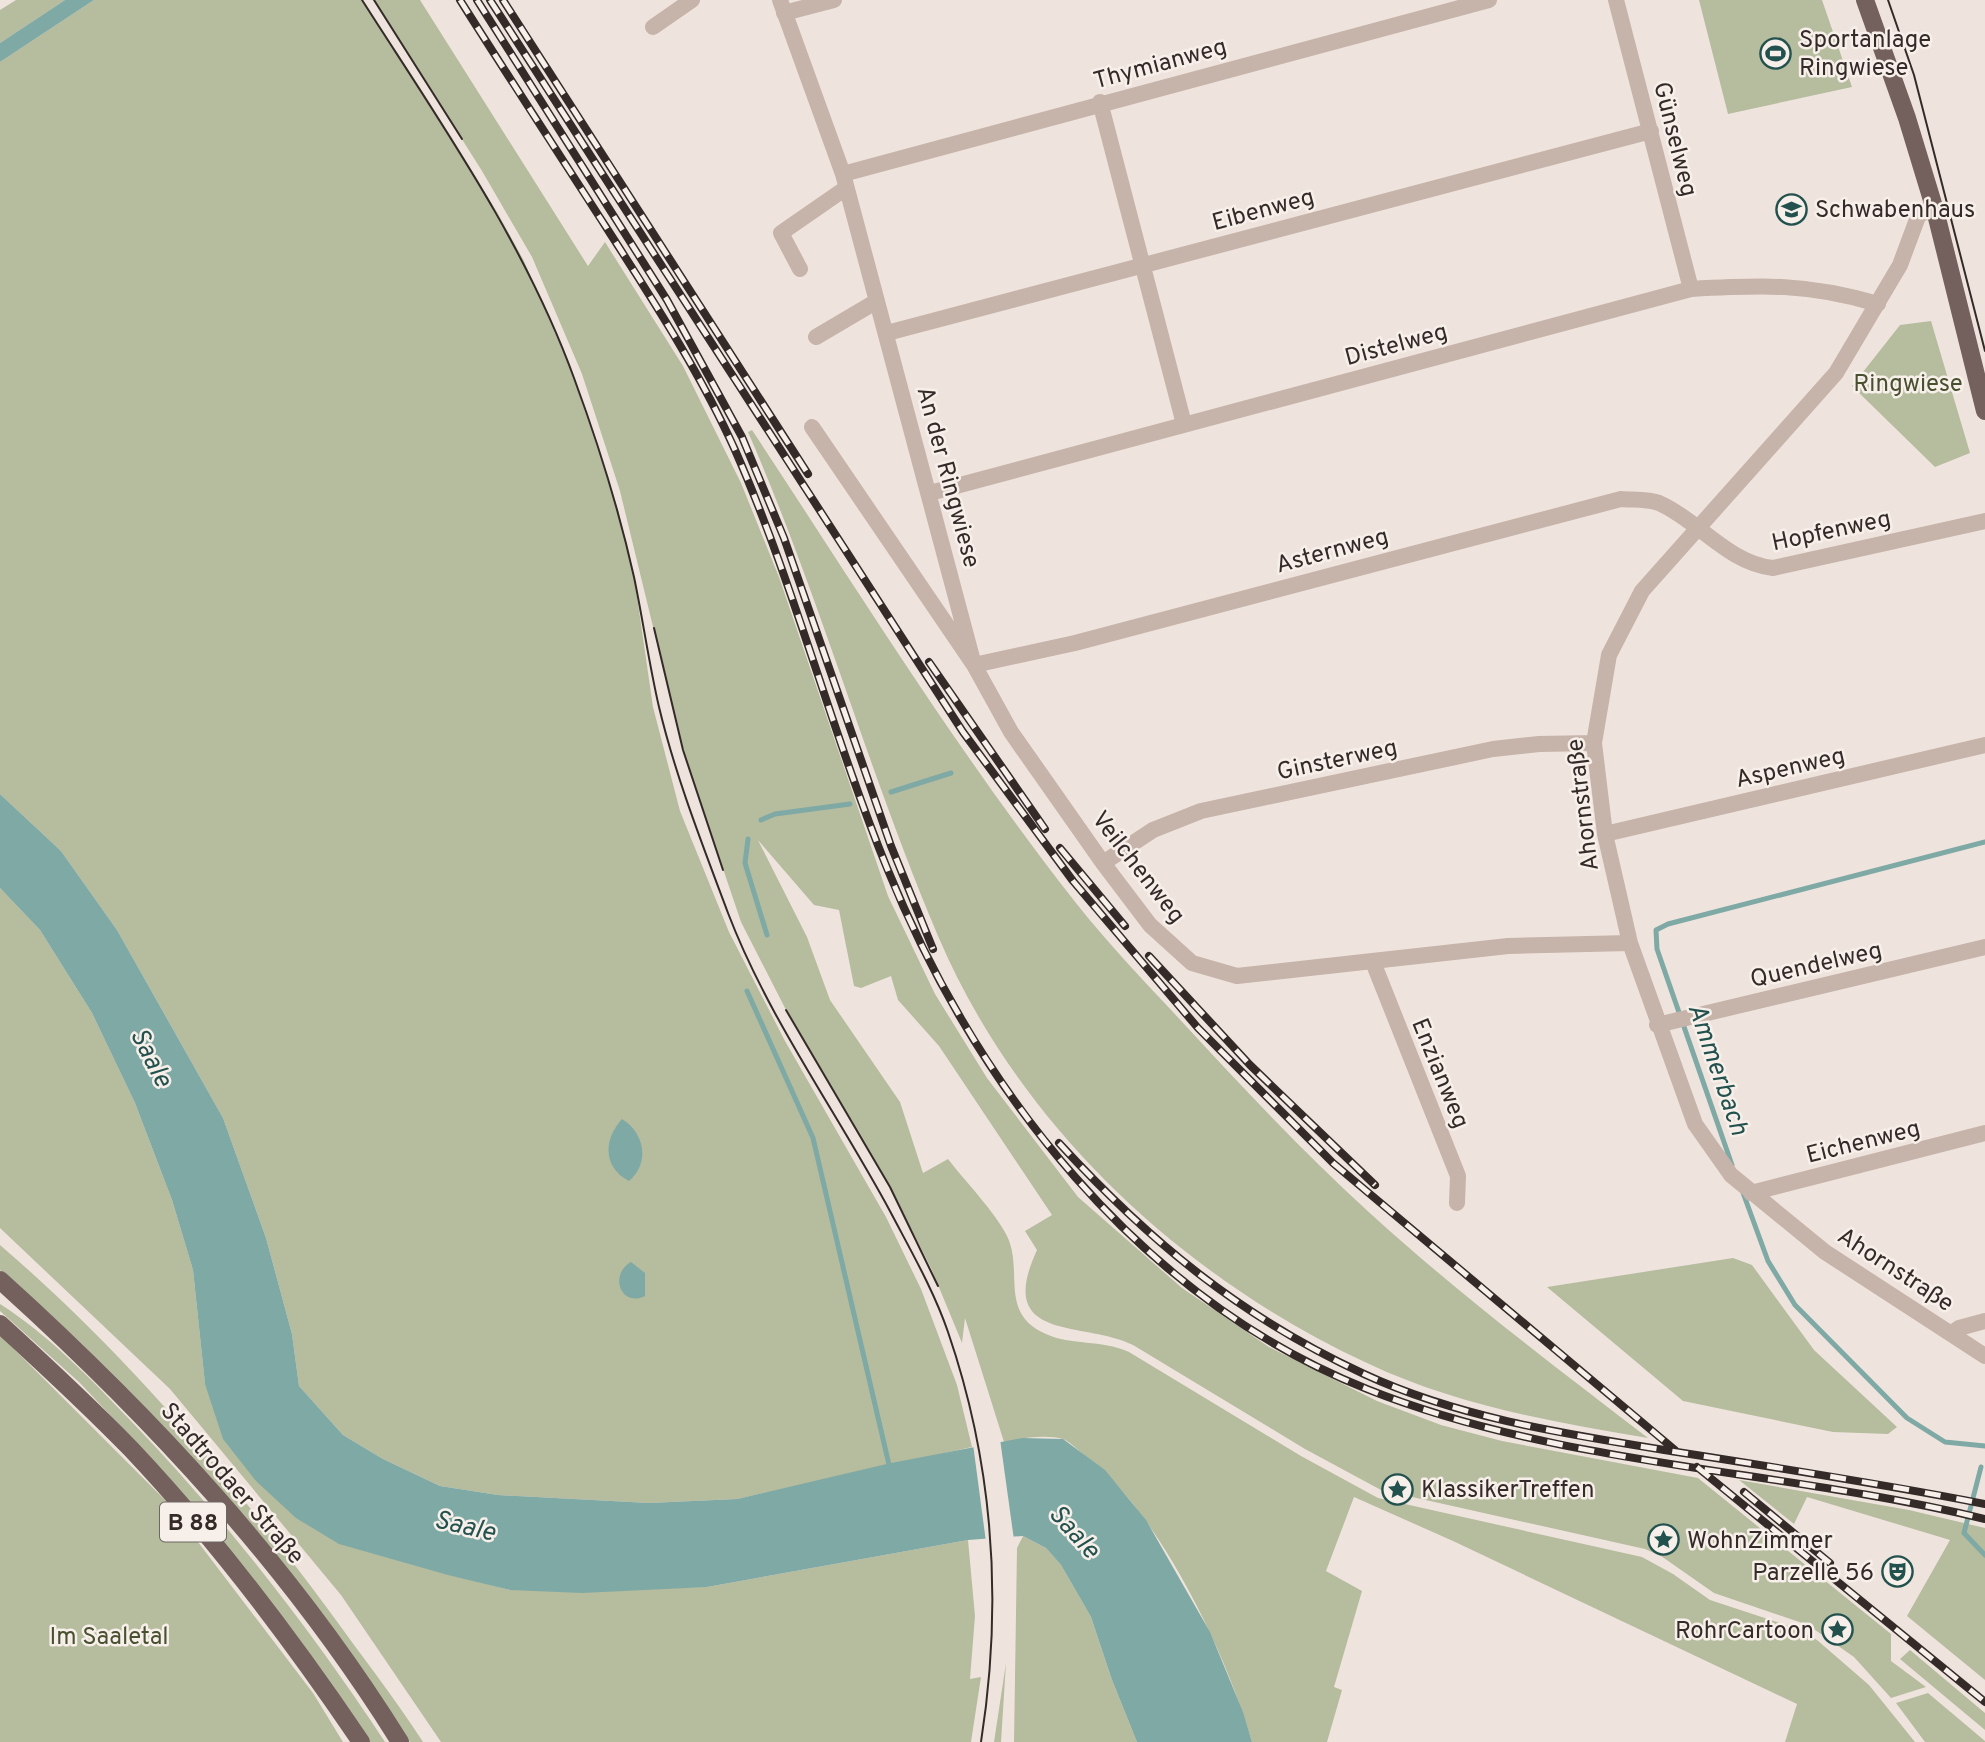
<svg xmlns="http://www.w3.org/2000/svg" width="1985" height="1742" font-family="Overpass,sans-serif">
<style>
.green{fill:#b6bc9e}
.water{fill:#7fa9a5}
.pier{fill:#efe4dd}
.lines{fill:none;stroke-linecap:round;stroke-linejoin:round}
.stream{stroke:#7fa9a5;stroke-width:5}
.minor{stroke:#c6b3aa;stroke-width:16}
.major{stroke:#74605c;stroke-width:18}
.tram{stroke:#342b29;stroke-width:2}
.rail-casing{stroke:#342b29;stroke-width:8}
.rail{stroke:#f7efe9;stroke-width:5;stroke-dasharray:16;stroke-linecap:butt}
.labels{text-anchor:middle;stroke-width:5;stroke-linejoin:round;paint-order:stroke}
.shield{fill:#f7efe9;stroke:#6e6663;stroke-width:2}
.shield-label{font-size:23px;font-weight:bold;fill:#342b29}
.poi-label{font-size:24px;fill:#342b29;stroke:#f7efe9;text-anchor:start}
.street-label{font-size:24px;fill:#342b29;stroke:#f7efe9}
.park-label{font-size:24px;fill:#48502f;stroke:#f7efe9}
.water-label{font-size:26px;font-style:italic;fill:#23514e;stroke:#f7efe9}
</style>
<rect width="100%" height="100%" fill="#efe4dd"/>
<path class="green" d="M 16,0 L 65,0 L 0,43 L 0,10 Z
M 94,0 L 362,0 L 497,212 L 524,261 L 573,375 L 618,510 L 634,576 L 653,707 L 680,811 L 729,932 L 785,1041 L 886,1217 L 921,1289 L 957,1385 L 972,1447 L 737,1499 L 649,1503 L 498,1495 L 440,1486 L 383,1459 L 343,1435 L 299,1386 L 292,1334 L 266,1238 L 223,1118 L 117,930 L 61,851 L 0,794 L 0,62 Z
M 374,0 L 420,0 L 588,266 L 605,242 L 683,366 L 741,483 L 779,577 L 888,896 L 935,994 L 987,1078 L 1078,1197 L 1182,1288 L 1269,1347 L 1377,1401 L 1441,1425 L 1502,1441 L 1698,1478 L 1891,1634 L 1891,1661 L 1926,1687 L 1891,1698 L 1854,1657 L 1808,1625 L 1714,1593 L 1661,1556 L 1645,1549 L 1381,1490 L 1305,1449 L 1133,1345 C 1082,1320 994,1343 1037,1250 L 1025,1231 L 1052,1215 L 939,1046 L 898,1000 L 891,976 L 861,988 L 854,986 L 839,910 L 814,905 L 758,840 L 807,937 L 830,1000 L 900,1102 L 923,1173 L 948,1159 C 964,1180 996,1213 1007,1236 C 1024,1271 998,1313 1046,1334 C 1072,1346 1100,1339 1129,1352 L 1301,1456 L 1378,1498 L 1642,1557 L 1673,1574 L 1710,1600 L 1795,1628 L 1817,1640 L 1869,1685 L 1915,1742 L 1785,1742 L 1797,1704 L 1453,1541 L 1354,1497 L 1326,1571 L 1362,1591 L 1334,1687 L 1342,1690 L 1327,1742 L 1252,1742 C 1227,1655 1158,1509 1084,1455 C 1078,1450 1070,1442 1063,1439 C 1046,1434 1021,1438 1004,1442 L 965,1318 L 962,1343 L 931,1268 L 890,1187 L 785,1008 L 741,922 L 683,750 L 620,491 L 582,374 L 532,257 L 482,171 Z
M 1699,0 L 1822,0 L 1852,87 L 1728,114 Z
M 1931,321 L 1970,453 L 1935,467 L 1852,386 L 1900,325 Z
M 752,430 C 857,589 958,753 1076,903 C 1109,945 1148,985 1185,1025 C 1245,1090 1306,1155 1372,1215 C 1459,1294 1554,1366 1648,1438 C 1553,1422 1455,1405 1367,1363 C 1182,1277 1019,1126 938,936 C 868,771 820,597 748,432 Z
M 0,888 L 40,930 L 92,1013 L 135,1103 L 172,1200 L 193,1270 L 205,1384 L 433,1570 L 510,1590 L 707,1587 L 968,1540 L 975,1616 L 970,1679 L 981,1677 L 971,1742 L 441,1742 L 341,1595 L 170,1389 L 0,1228 Z
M 0,1245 C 126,1353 232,1479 330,1612 C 361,1655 394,1697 423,1742 L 410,1742 C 387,1704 360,1669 334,1633 C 236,1500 126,1377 0,1270 Z
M 1733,1258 L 1752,1265 L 1814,1350 L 1897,1427 L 1888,1434 L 1833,1432 L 1683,1401 L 1547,1287 Z
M 0,1304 C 50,1336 90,1378 131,1421 C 225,1519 310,1628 385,1742 L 369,1742 L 168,1477 L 80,1383 L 0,1311 Z
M 0,1335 L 169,1504 L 313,1693 L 343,1742 L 0,1742 Z
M 1739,1480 L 1909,1510 L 1985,1528 L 1985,1680 L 1907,1616 L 1950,1540 L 1807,1497 L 1794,1524 Z
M 1023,1536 L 1046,1548 L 1061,1565 L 1091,1617 L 1112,1680 L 1137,1742 L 1014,1742 L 1017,1548 Z
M 1910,1650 L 1985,1713 L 1985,1730 L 1900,1659 Z
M 1006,1663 L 1001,1742 L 994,1742 Z
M 1928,1693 L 1985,1741 L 1985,1742 L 1925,1742 L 1896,1703 Z"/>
<path class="water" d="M 65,0 L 94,0 L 0,62 L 0,43 Z
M 0,794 L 61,851 L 117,930 L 223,1118 L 266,1238 L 292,1334 L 299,1386 L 343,1435 L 383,1459 L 440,1486 L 498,1495 L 649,1503 L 737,1499 L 891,1463 L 1022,1438 L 1063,1439 L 1105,1470 L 1146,1520 L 1210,1632 L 1243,1712 L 1252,1742 L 1137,1742 L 1112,1680 L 1091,1617 L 1061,1565 L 1046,1548 L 1023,1536 L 968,1540 L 707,1587 L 582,1593 L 510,1590 L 448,1575 L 339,1544 L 296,1518 L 256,1481 L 223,1439 L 205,1384 L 193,1270 L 172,1200 L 135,1103 L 92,1013 L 40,930 L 0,888 Z
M 622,1119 C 645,1133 650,1163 629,1181 C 603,1168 603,1140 622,1119 Z
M 631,1262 L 645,1273 L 645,1296 C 620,1308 609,1274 631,1262 Z"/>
<path class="pier" d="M 1000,1439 L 1014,1540 L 986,1542 L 973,1444 Z"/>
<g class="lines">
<path class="stream" d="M 891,792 L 951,773
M 761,820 L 775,814 L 850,804
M 748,839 L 745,863 L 767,935
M 747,991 L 813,1138 L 890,1469
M 1732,1165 L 1657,949 L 1656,930 L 1668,924 L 1985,842
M 1742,1190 L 1768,1261 L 1795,1305 L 1907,1418 L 1945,1442 L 1985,1446
M 1981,1467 L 1964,1533 L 1985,1555"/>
<path class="minor" d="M 780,0 L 843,174 L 974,665 L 1075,643 L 1621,499 C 1633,500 1649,499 1659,503 C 1699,521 1728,563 1773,568 L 1985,521
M 1616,0 L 1691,289
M 784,13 L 834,0
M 653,27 L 692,0
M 1100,102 L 1184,424
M 843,174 L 1489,0
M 1935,210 L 1919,214 L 1900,265 L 1836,373 L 1642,591 L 1609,655 L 1594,743 L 1605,834 L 1630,943 L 1695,1124 L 1731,1175 L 1825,1252 L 1985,1356
M 800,269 L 781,233 L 846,188
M 887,333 L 1651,131
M 816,337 L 877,301
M 812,427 L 974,665 L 1011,732 L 1103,863 L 1150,925 L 1192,963 L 1237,976 L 1508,946 L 1630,943
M 930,493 L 1691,289 C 1762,285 1808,283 1878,304
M 1605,834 L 1985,745
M 1103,863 L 1153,830 L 1201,811 L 1493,749 L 1539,744 L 1594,743
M 1373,962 L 1458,1176 L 1457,1203
M 1657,1025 L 1985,947
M 1751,1193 L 1985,1133
M 1952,1333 L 1959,1328 L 1985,1321"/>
<path class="major" d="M 1865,0 L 1907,118 L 1935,210 L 1985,411
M 0,1280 C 152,1417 291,1567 400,1742
M 0,1324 C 45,1365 89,1406 131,1449 C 216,1539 292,1640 361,1742"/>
<path class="tram" d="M 362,0 C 440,122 524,241 574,378 C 598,443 619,510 634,577 C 643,620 649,664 659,707 C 676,778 703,846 728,913 C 768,1018 838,1114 891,1213 C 911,1251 934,1291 948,1332 C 994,1466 1003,1602 981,1742
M 374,0 L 462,139
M 1888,0 L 1914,75 L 1985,351
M 654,628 L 683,750 L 723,870
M 786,1010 L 890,1187 L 938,1286"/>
<defs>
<path id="rail" d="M 460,0 C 508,76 557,151 606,227 C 652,299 700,372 735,450 C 795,586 831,731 887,868 C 977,1089 1139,1298 1367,1389 C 1563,1467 1781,1469 1985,1519
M 477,0 L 667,300 L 742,437 L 784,538 L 891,846 L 933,949
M 490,0 L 963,732 L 1073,881 L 1198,1028 L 1333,1163 L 1675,1450
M 503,0 L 808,474
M 929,662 L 1045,829
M 1060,848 L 1125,926
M 1149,956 L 1250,1065 L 1375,1185
M 1059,1143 C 1150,1242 1241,1317 1364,1374 C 1461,1419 1572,1435 1677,1452 C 1780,1468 1883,1484 1985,1504
M 1697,1467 L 1985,1702
M 1744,1492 L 1830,1563"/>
</defs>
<use href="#rail" class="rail-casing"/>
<use href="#rail" class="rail"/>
</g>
<defs>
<symbol id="stadium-ring" viewBox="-11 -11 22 22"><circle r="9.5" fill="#f7efe9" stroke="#23514e" stroke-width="1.5"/><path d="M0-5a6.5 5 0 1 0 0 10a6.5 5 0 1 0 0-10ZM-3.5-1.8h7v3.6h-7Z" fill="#23514e"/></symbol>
<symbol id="school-ring" viewBox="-11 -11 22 22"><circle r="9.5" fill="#f7efe9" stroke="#23514e" stroke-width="1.5"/><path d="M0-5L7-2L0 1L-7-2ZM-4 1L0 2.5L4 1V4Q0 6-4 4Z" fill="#23514e"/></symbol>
<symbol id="sight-ring" viewBox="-11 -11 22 22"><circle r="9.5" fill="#f7efe9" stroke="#23514e" stroke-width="1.5"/><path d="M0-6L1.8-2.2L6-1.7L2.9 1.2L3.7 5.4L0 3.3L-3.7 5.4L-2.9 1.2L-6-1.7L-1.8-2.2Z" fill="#23514e"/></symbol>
<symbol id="theatre-ring" viewBox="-11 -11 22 22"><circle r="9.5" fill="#f7efe9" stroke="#23514e" stroke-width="1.5"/><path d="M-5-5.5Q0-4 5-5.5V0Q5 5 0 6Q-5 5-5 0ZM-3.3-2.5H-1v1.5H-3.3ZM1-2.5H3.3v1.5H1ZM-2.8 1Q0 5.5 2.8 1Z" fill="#23514e"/></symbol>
</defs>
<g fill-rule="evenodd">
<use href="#stadium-ring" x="1758" y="36" width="35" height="35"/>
<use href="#school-ring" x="1774" y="192" width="35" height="35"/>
<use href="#sight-ring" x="1380" y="1472" width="35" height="35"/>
<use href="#sight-ring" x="1646" y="1522" width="35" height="35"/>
<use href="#theatre-ring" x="1880" y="1554" width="35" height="35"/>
<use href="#sight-ring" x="1820" y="1612" width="35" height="35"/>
</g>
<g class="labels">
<rect class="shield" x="160" y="1502.5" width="66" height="39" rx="5"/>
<g class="shield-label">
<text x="193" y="1530">B 88</text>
</g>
<g class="poi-label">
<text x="1799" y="47">Sportanlage<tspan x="1799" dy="28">Ringwiese</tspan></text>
<text x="1815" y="217">Schwabenhaus</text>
<text x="1421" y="1497">KlassikerTreffen</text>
<text x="1687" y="1548">WohnZimmer</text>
<text x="1874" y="1580" text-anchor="end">Parzelle 56</text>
<text x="1814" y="1638" text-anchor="end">RohrCartoon</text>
</g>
<g class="street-label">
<text transform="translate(1160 63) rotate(-15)" y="8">Thymianweg</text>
<text transform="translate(1676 139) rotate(76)" y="8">Günselweg</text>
<text transform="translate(1263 209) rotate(-15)" y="8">Eibenweg</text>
<text transform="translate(1396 344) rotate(-15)" y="8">Distelweg</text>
<text transform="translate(949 477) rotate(75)" y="8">An der Ringwiese</text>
<text transform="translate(1831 530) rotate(-12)" y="8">Hopfenweg</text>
<text transform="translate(1332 550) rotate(-15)" y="8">Asternweg</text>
<text transform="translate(1337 759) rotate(-12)" y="8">Ginsterweg</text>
<text transform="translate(1790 767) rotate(-13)" y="8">Aspenweg</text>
<text transform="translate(1582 805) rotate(-97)" y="8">Ahornstraße</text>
<text transform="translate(1139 867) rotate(52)" y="8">Veilchenweg</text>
<text transform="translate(1816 964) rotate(-13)" y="8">Quendelweg</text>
<text transform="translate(1441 1073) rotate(68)" y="8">Enzianweg</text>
<text transform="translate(1863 1141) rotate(-14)" y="8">Eichenweg</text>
<text transform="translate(1896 1269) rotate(33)" y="8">Ahornstraße</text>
<text transform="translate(233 1483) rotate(49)" y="8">Stadtrodaer Straße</text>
</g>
<g class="park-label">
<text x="1908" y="391">Ringwiese</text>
<text x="109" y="1644">Im Saaletal</text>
</g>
<g class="water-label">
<text transform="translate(152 1057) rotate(63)" y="9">Saale</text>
<text transform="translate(1719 1069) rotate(71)" y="9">Ammerbach</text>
<text transform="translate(465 1525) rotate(13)" y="9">Saale</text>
<text transform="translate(1075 1531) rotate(48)" y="9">Saale</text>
</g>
</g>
</svg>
